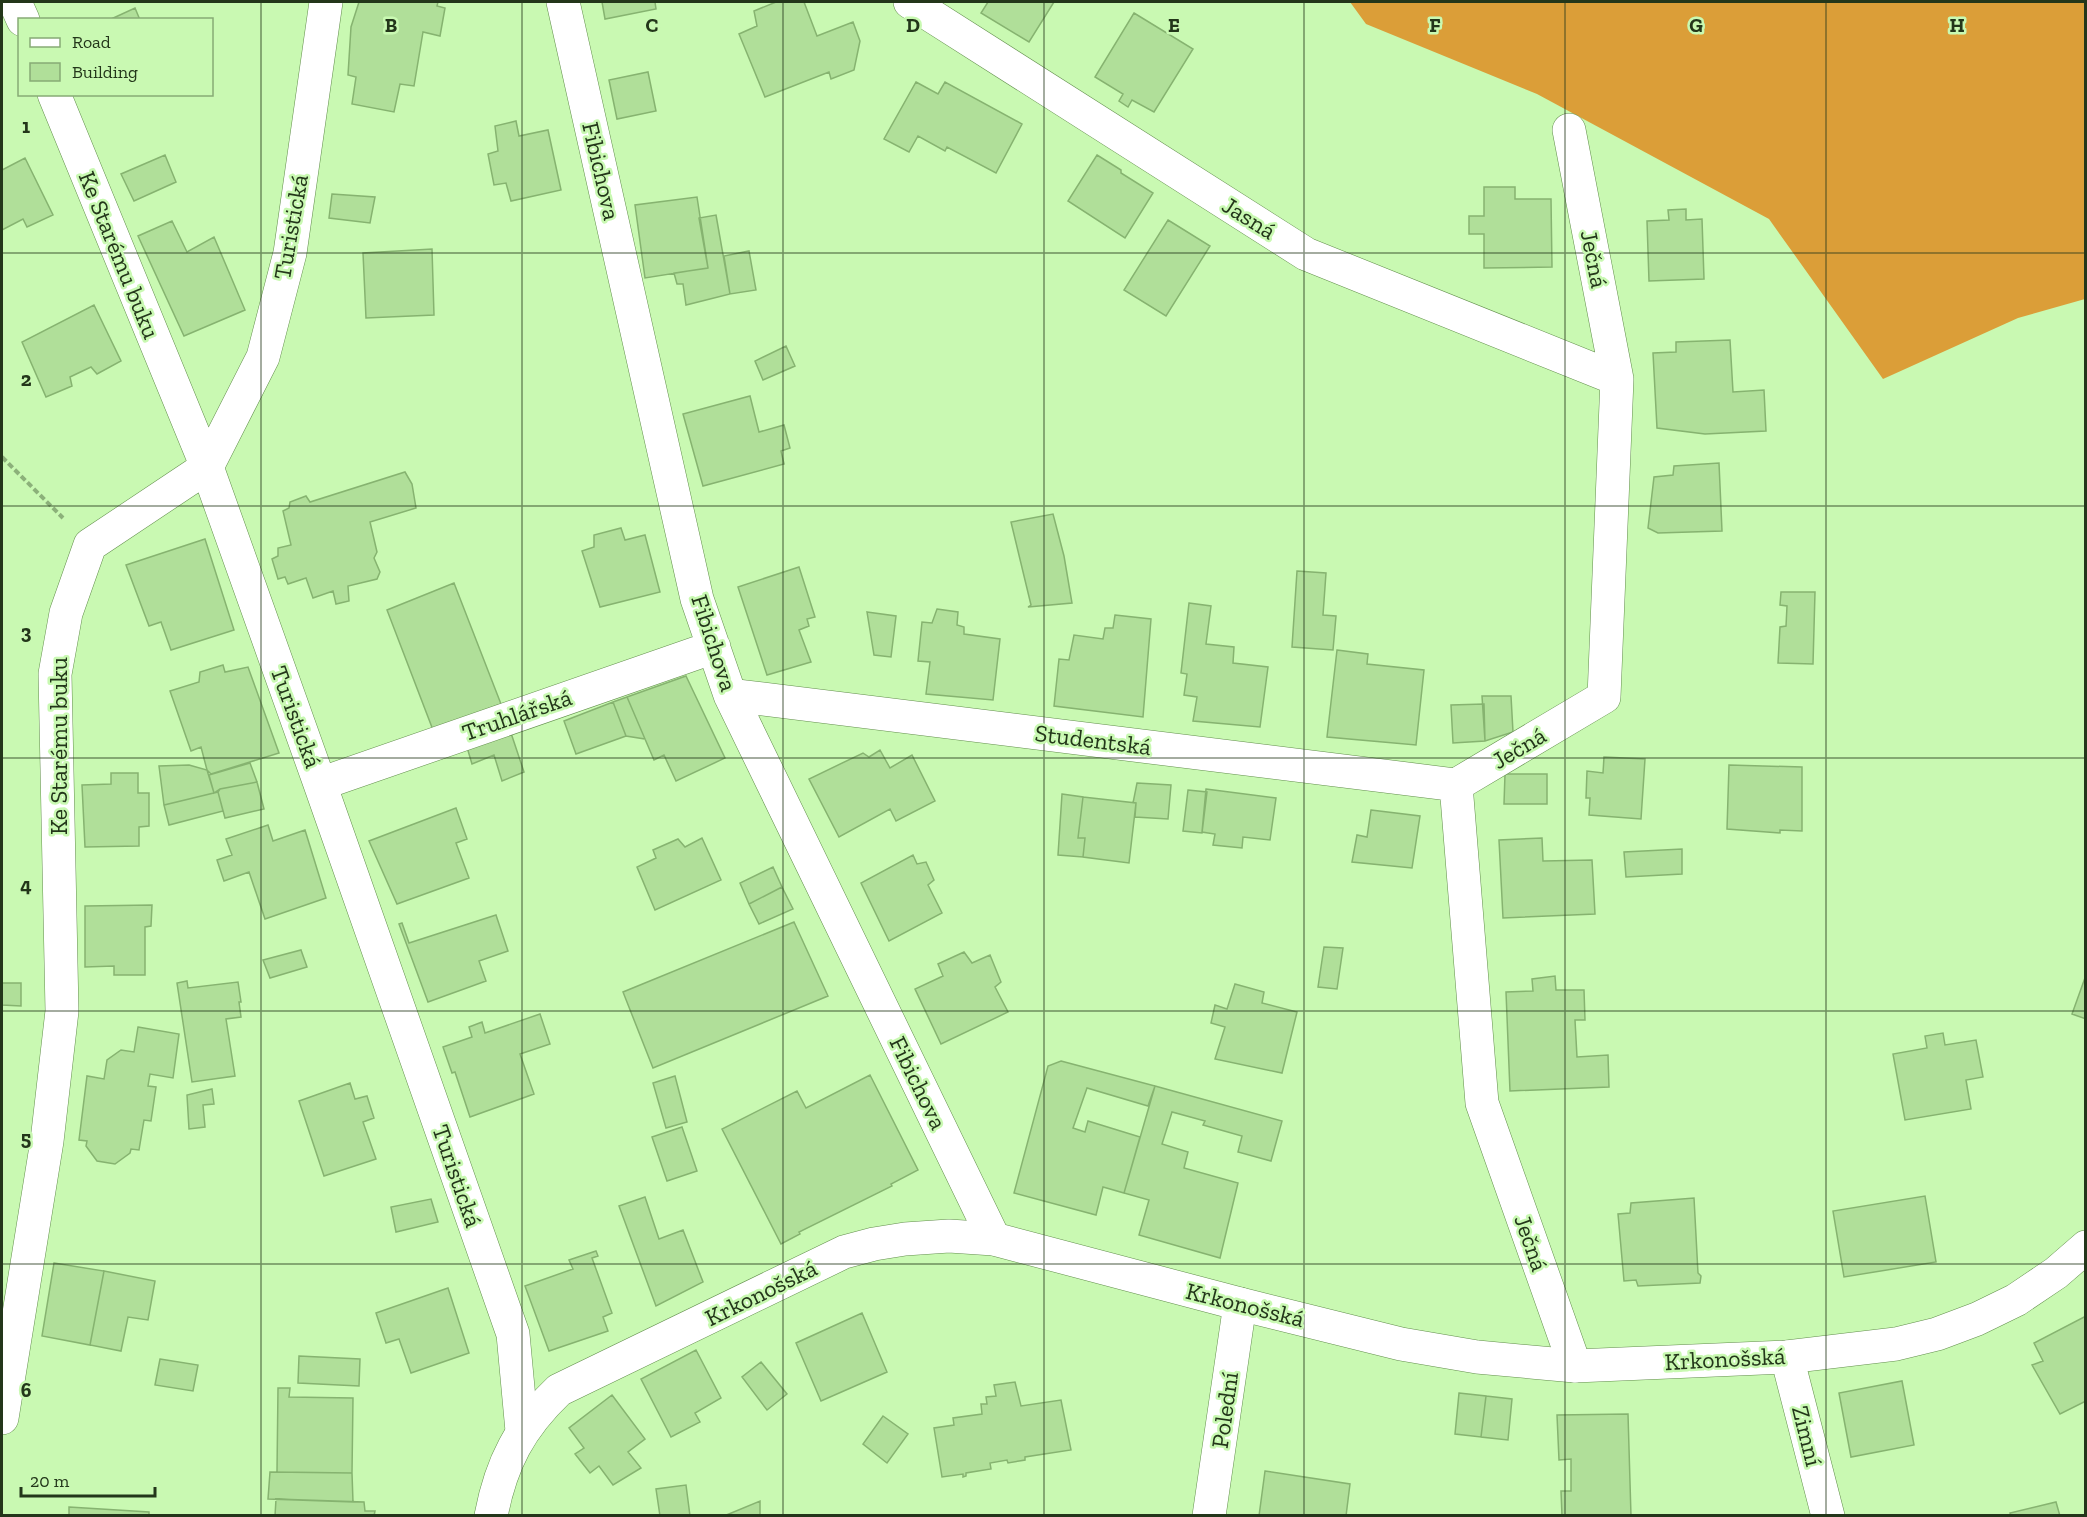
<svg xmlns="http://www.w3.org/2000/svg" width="2087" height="1517" font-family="'Zilla Slab',serif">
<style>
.forest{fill:#db9e38}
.building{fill:#b0df99;stroke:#86b370;stroke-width:1.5}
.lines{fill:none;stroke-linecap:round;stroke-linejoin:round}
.street-casing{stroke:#638f4d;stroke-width:34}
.secondary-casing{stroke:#638f4d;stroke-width:34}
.path{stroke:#8cb17a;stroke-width:4;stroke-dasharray:6 3;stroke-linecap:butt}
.street{stroke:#fff;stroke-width:33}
.secondary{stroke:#fff;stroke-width:33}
.grid{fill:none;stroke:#23361a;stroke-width:1.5;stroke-opacity:0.55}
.labels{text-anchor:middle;stroke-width:5;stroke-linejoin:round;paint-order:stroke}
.street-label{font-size:24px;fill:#23361a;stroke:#c9f9b2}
.grid-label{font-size:20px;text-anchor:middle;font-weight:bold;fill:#23361a;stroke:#c9f9b2;stroke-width:5;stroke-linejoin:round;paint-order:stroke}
</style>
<rect width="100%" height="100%" fill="#c9f9b2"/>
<path class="forest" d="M 1350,2 L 2085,2 L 2085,299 L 2018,318 L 1883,379 L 1769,219 L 1537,94 L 1366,24 Z"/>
<path class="building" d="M 359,2 L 438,2 L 437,6 L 445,8 L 440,36 L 423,32 L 414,86 L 400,84 L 394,112 L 352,104 L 356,77 L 348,75 L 351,27 Z
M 602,2 L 655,2 L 656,9 L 605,19 Z
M 776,2 L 804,2 L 817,36 L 853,22 L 860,41 L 854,70 L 831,79 L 829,72 L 765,97 L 739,34 L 757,26 L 754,11 Z
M 988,2 L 1054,2 L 1029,42 L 981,13 Z
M 135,8 L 140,20 L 109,20 Z
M 1134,13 L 1193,49 L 1154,112 L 1132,100 L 1128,107 L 1119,101 L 1123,94 L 1095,77 Z
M 648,72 L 656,111 L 617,119 L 609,80 Z
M 916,82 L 938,94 L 945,82 L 1022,124 L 996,173 L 947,147 L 945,151 L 918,136 L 909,152 L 884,139 Z
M 516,121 L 519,136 L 548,130 L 561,190 L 511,201 L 506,183 L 494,185 L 488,154 L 498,151 L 495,126 Z
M 165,155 L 176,182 L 134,201 L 121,174 Z
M 1097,155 L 1121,170 L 1121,173 L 1153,193 L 1125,238 L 1068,201 Z
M 25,158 L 53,215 L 27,227 L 23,219 L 2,230 L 2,170 Z
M 1484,187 L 1515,187 L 1515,199 L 1551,199 L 1552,267 L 1484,268 L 1484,234 L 1469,234 L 1469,216 L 1484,216 Z
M 332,194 L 375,197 L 370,223 L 329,218 Z
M 697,197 L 708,268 L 645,278 L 635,205 Z
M 1686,209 L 1686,220 L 1702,219 L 1704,279 L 1649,281 L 1647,221 L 1669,220 L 1668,210 Z
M 716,215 L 730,294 L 686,305 L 683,284 L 677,284 L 674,273 L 708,268 L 699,218 Z
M 1168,220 L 1210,246 L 1166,316 L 1124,290 Z
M 172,221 L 187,252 L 214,237 L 245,310 L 184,336 L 138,236 Z
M 432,249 L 434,315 L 366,318 L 363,253 Z
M 749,251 L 756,290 L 730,294 L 724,256 Z
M 94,305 L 121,361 L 97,374 L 91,367 L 70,377 L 72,386 L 46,397 L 22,342 Z
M 1730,340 L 1733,392 L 1764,390 L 1766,431 L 1705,434 L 1657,428 L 1653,353 L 1676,352 L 1676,342 Z
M 786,346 L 795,366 L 763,380 L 755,361 Z
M 750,396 L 759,432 L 784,425 L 790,448 L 781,451 L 784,464 L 703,486 L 683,414 Z
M 1719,463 L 1722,531 L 1658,533 L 1648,528 L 1654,477 L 1673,475 L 1674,466 Z
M 405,472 L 412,484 L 416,508 L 370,522 L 377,552 L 374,558 L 380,572 L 377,579 L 348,586 L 349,601 L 336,604 L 333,591 L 313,598 L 306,578 L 288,584 L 285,577 L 278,579 L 272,559 L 278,556 L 278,548 L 291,545 L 283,511 L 289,508 L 290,502 L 306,496 L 310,502 Z
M 1053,514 L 1064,556 L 1072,603 L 1028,607 L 1031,605 L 1011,522 Z
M 621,528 L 625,540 L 645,535 L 660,592 L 600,607 L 582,551 L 594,547 L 594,535 Z
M 205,539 L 234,630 L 171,650 L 161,622 L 149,626 L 126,565 Z
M 799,567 L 815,617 L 807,619 L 809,626 L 799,630 L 811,662 L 767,675 L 738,587 Z
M 1297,571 L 1326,573 L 1323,615 L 1336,616 L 1333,650 L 1292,647 Z
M 454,583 L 501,704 L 433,730 L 387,610 Z
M 1781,592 L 1815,592 L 1813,664 L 1778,663 L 1780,627 L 1786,626 L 1787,606 L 1780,605 Z
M 1189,603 L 1211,606 L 1206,644 L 1234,647 L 1233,663 L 1268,667 L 1260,727 L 1193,721 L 1197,697 L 1184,695 L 1187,674 L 1181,673 Z
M 937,609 L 958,612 L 957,625 L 964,627 L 964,634 L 1000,639 L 993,700 L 926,694 L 930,662 L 918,661 L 922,622 L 932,623 Z
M 867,612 L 896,616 L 891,657 L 874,655 Z
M 1115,615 L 1151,619 L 1143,717 L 1054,706 L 1059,659 L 1069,660 L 1074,635 L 1103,639 L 1105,628 L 1113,628 Z
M 1337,650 L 1368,654 L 1367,664 L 1424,670 L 1416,745 L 1327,737 Z
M 223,665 L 225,672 L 248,667 L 279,753 L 211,774 L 207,770 L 201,747 L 191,751 L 170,691 L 199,682 L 200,672 Z
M 686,676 L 725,758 L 676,781 L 664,755 L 654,760 L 627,697 Z
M 1482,696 L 1511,696 L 1513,732 L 1485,741 Z
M 627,697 L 645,739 L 626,736 L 613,702 Z
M 613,702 L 626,736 L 576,754 L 564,721 Z
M 1484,704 L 1485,741 L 1453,743 L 1451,705 Z
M 509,727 L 524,772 L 502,781 L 494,755 L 472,764 L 466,744 Z
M 880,750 L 890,768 L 912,755 L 935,801 L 896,821 L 890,809 L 839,837 L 809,779 L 863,753 L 869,757 Z
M 1604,757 L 1645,759 L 1641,819 L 1589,815 L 1590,798 L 1586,798 L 1587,771 L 1603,773 Z
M 250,763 L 257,782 L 220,789 L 214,793 L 209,775 Z
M 189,765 L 207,770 L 214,793 L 164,805 L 159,766 Z
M 1729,765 L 1802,767 L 1802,831 L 1780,830 L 1780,833 L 1727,829 Z
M 111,773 L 138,773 L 138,793 L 149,793 L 149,826 L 139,827 L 139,846 L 85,847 L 82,785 L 111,784 Z
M 1505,774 L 1547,774 L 1547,804 L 1504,804 Z
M 257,782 L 264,809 L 225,818 L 218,792 L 220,789 Z
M 1137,783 L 1171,785 L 1168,819 L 1135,817 L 1136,803 L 1133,803 Z
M 1206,789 L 1276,798 L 1270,840 L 1243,837 L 1242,848 L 1213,845 L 1215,834 L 1202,832 Z
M 1188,790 L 1207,792 L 1202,833 L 1183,831 Z
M 218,792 L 223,811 L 169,825 L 164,805 Z
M 1062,794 L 1083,797 L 1078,838 L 1085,838 L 1083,857 L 1058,855 Z
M 1083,797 L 1136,803 L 1129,863 L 1083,857 L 1085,838 L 1078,838 Z
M 456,808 L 467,839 L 456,843 L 469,878 L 397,904 L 369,841 Z
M 1371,810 L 1420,816 L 1412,868 L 1352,862 L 1357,835 L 1367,837 Z
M 268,825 L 273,841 L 305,830 L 326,898 L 265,919 L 249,872 L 224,881 L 217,860 L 232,855 L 226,839 Z
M 702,838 L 721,880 L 655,910 L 637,867 L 656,858 L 653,850 L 678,839 L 685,847 Z
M 1542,838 L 1543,861 L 1592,860 L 1595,914 L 1503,918 L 1499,840 Z
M 1682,849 L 1682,874 L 1626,877 L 1624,852 Z
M 913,855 L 917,864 L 926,862 L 934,880 L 928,885 L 942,913 L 889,941 L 861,883 Z
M 773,867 L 782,887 L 749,904 L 740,883 Z
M 782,887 L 793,909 L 759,924 L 749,904 Z
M 152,905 L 151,926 L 145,927 L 145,975 L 114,975 L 114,966 L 85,967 L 85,906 Z
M 496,915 L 508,951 L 479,961 L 486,981 L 428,1002 L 399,924 L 402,923 L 409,943 Z
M 794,922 L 828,996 L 653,1068 L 623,992 Z
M 1324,947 L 1343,948 L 1337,989 L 1318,987 Z
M 301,950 L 307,967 L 270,978 L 263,960 Z
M 964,952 L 972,963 L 990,955 L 1001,982 L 995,987 L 1008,1012 L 941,1044 L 915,989 L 943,976 L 938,964 Z
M 2086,975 L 2086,1019 L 2072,1014 Z
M 1555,976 L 1556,990 L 1584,990 L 1585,1020 L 1575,1020 L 1577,1057 L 1608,1055 L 1609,1087 L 1510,1091 L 1506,992 L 1533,991 L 1532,979 Z
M 187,981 L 188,988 L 238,982 L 241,1002 L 239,1002 L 241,1017 L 226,1019 L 235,1076 L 192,1082 L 177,983 Z
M 2,983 L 21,983 L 21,1006 L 2,1005 Z
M 1235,984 L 1264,992 L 1262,1003 L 1297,1012 L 1282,1073 L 1215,1059 L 1225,1027 L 1211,1023 L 1215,1005 L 1227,1009 Z
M 540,1014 L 550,1044 L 520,1054 L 534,1094 L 470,1117 L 455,1072 L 452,1073 L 443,1047 L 472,1037 L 469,1027 L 482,1022 L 485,1033 Z
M 138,1027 L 179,1034 L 173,1078 L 150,1074 L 148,1086 L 156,1087 L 151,1121 L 144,1120 L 139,1150 L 131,1149 L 130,1153 L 115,1164 L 97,1161 L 86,1146 L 87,1141 L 79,1140 L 87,1076 L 104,1079 L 107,1060 L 121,1050 L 134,1052 Z
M 1943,1033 L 1945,1045 L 1976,1040 L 1983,1077 L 1966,1080 L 1971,1109 L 1905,1120 L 1893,1054 L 1927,1048 L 1925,1036 Z
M 1061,1061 L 1155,1086 L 1148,1106 L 1087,1088 L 1073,1128 L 1085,1132 L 1088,1121 L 1140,1137 L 1124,1193 L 1103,1187 L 1096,1215 L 1014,1193 L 1048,1066 Z
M 870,1075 L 918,1170 L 891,1184 L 892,1186 L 799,1232 L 800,1234 L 781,1244 L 722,1129 L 797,1091 L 806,1108 Z
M 675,1076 L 687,1122 L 666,1128 L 653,1083 Z
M 350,1083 L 355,1099 L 367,1096 L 374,1118 L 363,1122 L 376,1159 L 324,1176 L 299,1101 Z
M 1155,1086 L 1282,1121 L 1271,1161 L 1238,1152 L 1242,1136 L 1203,1125 L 1205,1121 L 1172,1112 L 1162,1144 L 1188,1152 L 1184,1168 L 1238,1183 L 1220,1258 L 1139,1235 L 1149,1200 L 1124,1193 Z
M 212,1089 L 214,1104 L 203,1105 L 205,1127 L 189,1129 L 187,1095 Z
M 682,1127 L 697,1171 L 667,1181 L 652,1137 Z
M 1925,1196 L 1936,1262 L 1844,1277 L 1833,1211 Z
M 645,1197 L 659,1239 L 683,1230 L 703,1282 L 656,1306 L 619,1206 Z
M 1694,1198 L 1698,1273 L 1701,1276 L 1700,1283 L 1638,1286 L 1636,1280 L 1624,1281 L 1618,1214 L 1630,1213 L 1631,1203 Z
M 431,1199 L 438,1222 L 396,1232 L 391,1207 Z
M 596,1251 L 598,1256 L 592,1258 L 612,1313 L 603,1317 L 608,1331 L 549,1351 L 525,1286 L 573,1269 L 569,1260 Z
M 54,1263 L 104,1271 L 90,1345 L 42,1336 Z
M 104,1271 L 155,1281 L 148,1320 L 128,1317 L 121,1351 L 90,1345 Z
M 448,1288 L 469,1353 L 411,1373 L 399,1339 L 386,1343 L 376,1313 Z
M 862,1313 L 887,1372 L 821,1401 L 796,1343 Z
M 2086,1316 L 2086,1401 L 2060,1414 L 2032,1365 L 2043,1361 L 2034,1343 Z
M 696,1350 L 721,1398 L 695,1413 L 700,1422 L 671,1437 L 641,1379 Z
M 299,1356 L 360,1359 L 359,1386 L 298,1383 Z
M 160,1359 L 198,1365 L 193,1391 L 155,1385 Z
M 761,1362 L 787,1394 L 767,1410 L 742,1377 Z
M 1902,1381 L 1914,1445 L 1851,1457 L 1839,1393 Z
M 1015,1382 L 1021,1406 L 1061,1400 L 1071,1450 L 1025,1457 L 1025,1460 L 1008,1463 L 1007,1460 L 990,1463 L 991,1469 L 966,1473 L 966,1476 L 963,1477 L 963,1474 L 942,1477 L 934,1428 L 954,1425 L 953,1418 L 982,1414 L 981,1404 L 987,1404 L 986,1397 L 996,1396 L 994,1385 Z
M 278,1388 L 290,1388 L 289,1397 L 353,1398 L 352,1473 L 277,1472 Z
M 1459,1393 L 1486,1396 L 1481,1437 L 1455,1434 Z
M 612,1395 L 645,1439 L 628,1452 L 641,1468 L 613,1485 L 599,1466 L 590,1473 L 575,1454 L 584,1448 L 569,1428 Z
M 1486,1396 L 1512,1399 L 1508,1440 L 1481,1437 Z
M 1628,1414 L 1631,1516 L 1562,1516 L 1561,1491 L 1571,1491 L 1571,1459 L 1559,1460 L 1557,1415 Z
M 883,1416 L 908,1434 L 887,1463 L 863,1444 Z
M 1265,1471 L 1350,1484 L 1346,1516 L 1259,1516 Z
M 270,1472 L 352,1473 L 353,1502 L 268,1499 Z
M 686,1485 L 690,1516 L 660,1516 L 656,1489 Z
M 276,1499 L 364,1502 L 365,1511 L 375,1511 L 374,1516 L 275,1516 Z
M 760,1501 L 760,1516 L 724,1516 Z
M 2056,1502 L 2060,1516 L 2011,1516 L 2010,1513 Z
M 69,1507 L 149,1512 L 149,1516 L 69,1516 Z"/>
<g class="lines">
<defs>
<path id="street" d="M 15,2 L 23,20
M 563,2 L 697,599 L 730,695 L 994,1239
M 910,2 L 1306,254 L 1617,379
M 54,94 L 207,467 L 320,784 L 513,1334 L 522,1431
M 730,695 L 1456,785
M 320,784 L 714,647
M 1456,785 L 1604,697 L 1617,379 L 1569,130
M 1456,785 L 1482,1103 L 1575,1366
M 1787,1357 L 1828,1516
M 2,1418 L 47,1141 L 62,1011 L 55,674 L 66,613 L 90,545 L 207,467 L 263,357 L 290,253 L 326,2
M 1209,1516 L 1240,1304"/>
<path id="secondary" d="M 491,1516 C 501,1463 520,1427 559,1390 L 844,1252 L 874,1244 L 905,1239 L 949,1236 L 994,1239 L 1240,1304 L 1401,1344 L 1477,1357 L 1575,1366 L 1787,1357 L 1896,1344 L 1937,1334 L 1977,1319 L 2016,1300 L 2056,1273 L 2086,1247"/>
</defs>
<use href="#street" class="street-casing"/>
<use href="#secondary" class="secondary-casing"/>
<path class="path" d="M 2,457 L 63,518"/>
<use href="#street" class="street"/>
<use href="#secondary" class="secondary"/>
</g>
<path class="grid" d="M 261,2 L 261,1516M 522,2 L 522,1516M 783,2 L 783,1516M 1044,2 L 1044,1516M 1304,2 L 1304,1516M 1565,2 L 1565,1516M 1826,2 L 1826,1516M 2,253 L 2086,253M 2,506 L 2086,506M 2,758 L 2086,758M 2,1011 L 2086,1011M 2,1264 L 2086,1264"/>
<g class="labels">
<g class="street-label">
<text transform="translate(601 171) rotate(77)" y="8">Fibichova</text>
<text transform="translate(1249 218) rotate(32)" y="8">Jasná</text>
<text transform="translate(291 227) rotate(-80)" y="8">Turistická</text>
<text transform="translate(119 255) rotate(68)" y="8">Ke Starému buku</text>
<text transform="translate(1594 259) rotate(79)" y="8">Ječná</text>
<text transform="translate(714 643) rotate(72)" y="8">Fibichova</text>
<text transform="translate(517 715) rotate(-19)" y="8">Truhlářská</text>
<text transform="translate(296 717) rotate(70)" y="8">Turistická</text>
<text transform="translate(1093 740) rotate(7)" y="8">Studentská</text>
<text transform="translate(59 746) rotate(-90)" y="8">Ke Starému buku</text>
<text transform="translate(1519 748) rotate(-31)" y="8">Ječná</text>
<text transform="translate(918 1083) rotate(64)" y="8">Fibichova</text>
<text transform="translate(457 1176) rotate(71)" y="8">Turistická</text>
<text transform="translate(1531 1243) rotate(71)" y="8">Ječná</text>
<text transform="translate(761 1293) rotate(-26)" y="8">Krkonošská</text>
<text transform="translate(1245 1305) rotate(14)" y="8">Krkonošská</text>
<text transform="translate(1725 1359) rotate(-3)" y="8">Krkonošská</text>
<text transform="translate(1225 1410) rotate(-82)" y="8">Polední</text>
<text transform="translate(1807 1436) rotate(76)" y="8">Zimní</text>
</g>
</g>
<g class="grid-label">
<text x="391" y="32">B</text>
<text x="652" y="32">C</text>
<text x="913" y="32">D</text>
<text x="1174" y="32">E</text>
<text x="1435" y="32">F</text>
<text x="1696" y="32">G</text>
<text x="1957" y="32">H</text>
<text x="26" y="133">1</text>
<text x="26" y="386">2</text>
<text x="26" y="639">3</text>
<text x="26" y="892">4</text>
<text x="26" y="1145">5</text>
<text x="26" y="1397">6</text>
</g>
<rect width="2087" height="1517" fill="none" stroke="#23361a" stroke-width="6"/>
<rect x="18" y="18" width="195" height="78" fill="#c9f9b2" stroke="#87ab75" stroke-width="1.5"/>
<rect x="30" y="38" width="30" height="9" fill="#ffffff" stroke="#87ab75" stroke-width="1.5"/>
<text x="72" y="48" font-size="18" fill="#23361a">Road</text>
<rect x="30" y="63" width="30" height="18" fill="#b0df99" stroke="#87ab75" stroke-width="1.5"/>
<text x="72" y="78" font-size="18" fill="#23361a">Building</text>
<path d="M21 1487v9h134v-9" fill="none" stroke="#23361a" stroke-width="3"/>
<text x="30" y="1487" font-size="18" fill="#23361a" stroke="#c9f9b2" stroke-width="4.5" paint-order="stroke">20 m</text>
</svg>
